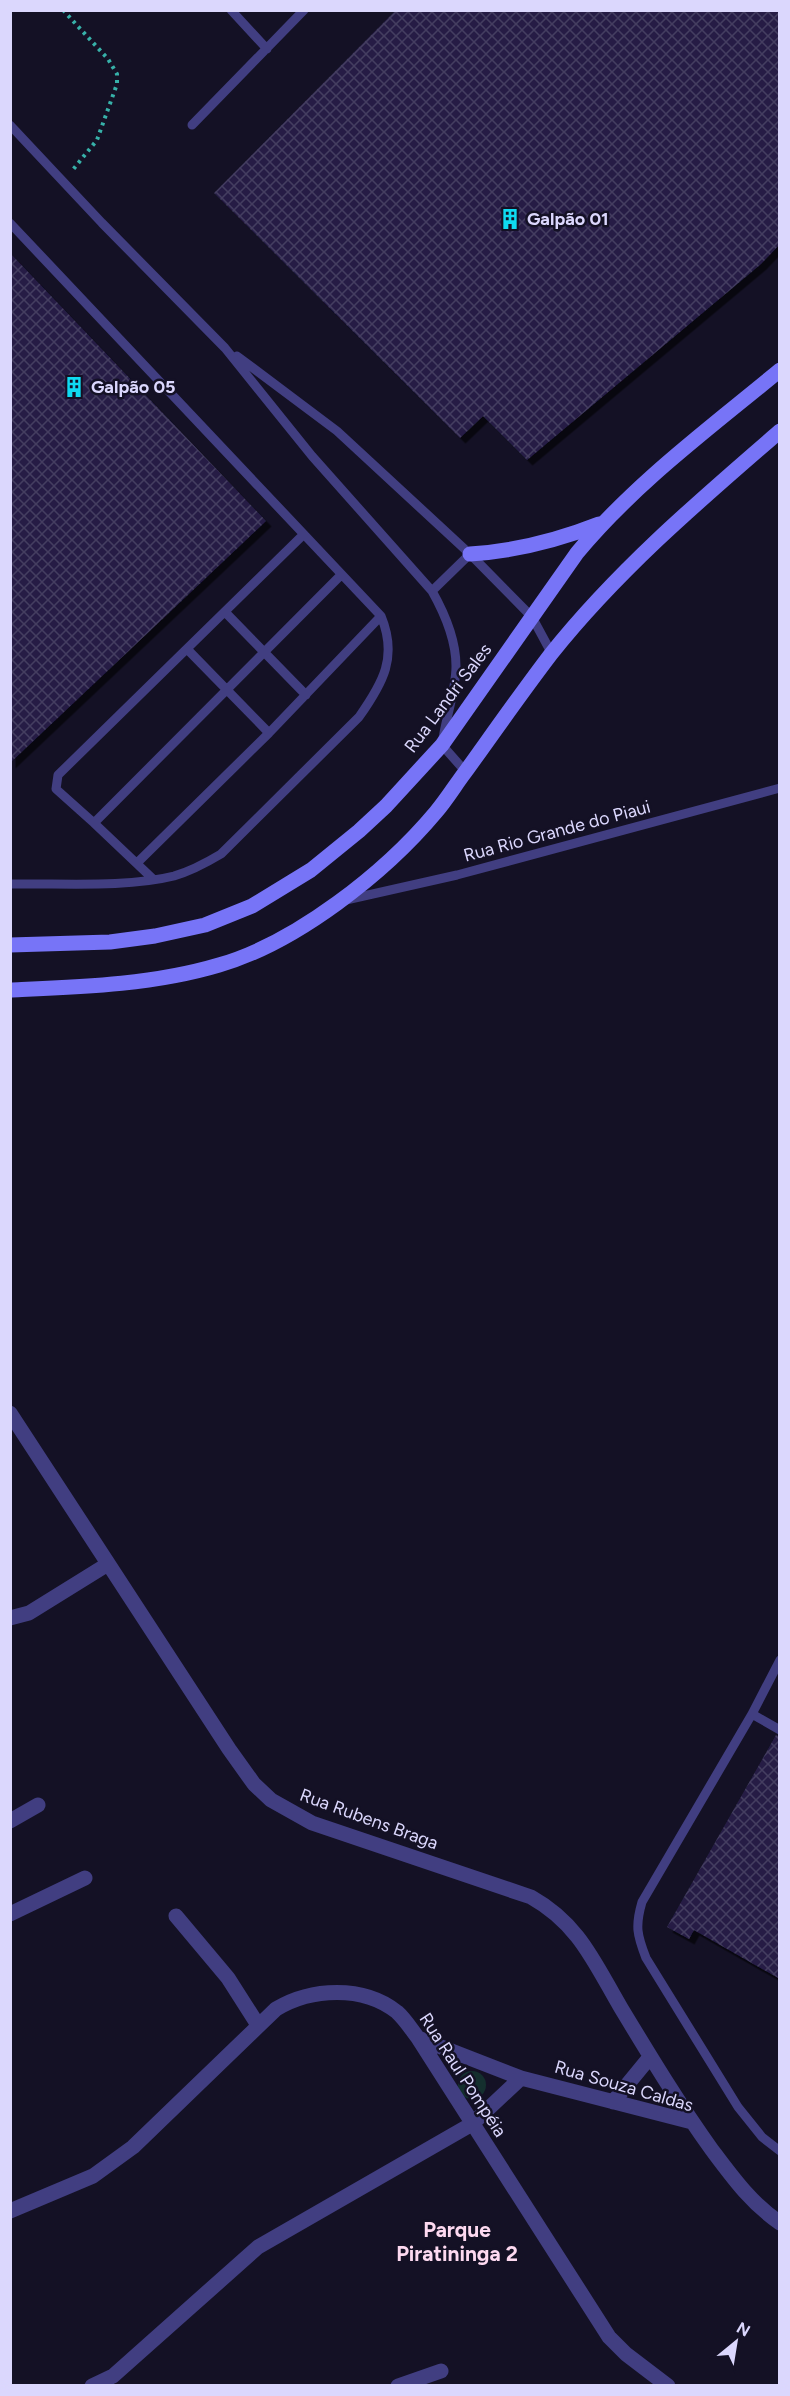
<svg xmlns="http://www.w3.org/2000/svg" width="790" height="2396" font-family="Figtree,sans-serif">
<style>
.green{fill:#142f2e}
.building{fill:url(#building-cross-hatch);filter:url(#shadow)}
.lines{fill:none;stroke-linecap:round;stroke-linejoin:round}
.path{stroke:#37b1a9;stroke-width:4;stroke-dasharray:3 4.5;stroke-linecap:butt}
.lane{stroke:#413e81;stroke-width:9}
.street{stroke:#413e81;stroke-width:15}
.secondary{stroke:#7774f7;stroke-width:15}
.labels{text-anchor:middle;stroke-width:5;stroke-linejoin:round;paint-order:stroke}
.poi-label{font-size:18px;font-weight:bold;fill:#dbd7fd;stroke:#141125;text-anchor:start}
.street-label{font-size:18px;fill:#dbd7fd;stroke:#141125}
.quarter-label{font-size:21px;font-weight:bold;fill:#fdd9f0;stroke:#141125}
</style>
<defs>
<pattern id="building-cross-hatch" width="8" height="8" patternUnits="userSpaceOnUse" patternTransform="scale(1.5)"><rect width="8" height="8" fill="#251e45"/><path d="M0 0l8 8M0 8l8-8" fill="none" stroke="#443e61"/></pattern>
<filter id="shadow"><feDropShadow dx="5.5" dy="5.5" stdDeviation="0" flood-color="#0009"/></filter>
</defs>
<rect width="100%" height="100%" fill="#141125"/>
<path class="green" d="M458 2085a14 14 0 1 1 28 0a14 14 0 1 1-28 0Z"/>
<path class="building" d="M 396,10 L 780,10 L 780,244 L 761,264 L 527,460 L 483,416 L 460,438 L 214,193 Z
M 10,253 L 266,521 L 10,763 Z
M 776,1735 L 780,1737 L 780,1979 L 694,1930 L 689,1939 L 667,1927 Z"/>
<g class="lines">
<path class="path" d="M 63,10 L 108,59 L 117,74 L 117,84 L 97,140 L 71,172"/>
<path class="lane" d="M 231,10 L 267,49
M 10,125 L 102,223 L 225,348 L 312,456 L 432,591 C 445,614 456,639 456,666 C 456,692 445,719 442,745 L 465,771
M 192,125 L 304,10
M 10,223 L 381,616 C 398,657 383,683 359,717 L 221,854 C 206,863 191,871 174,876 C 126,888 61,883 10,884
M 237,356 L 337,431 L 470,554 L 532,617 L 552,654
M 432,591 L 470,554
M 225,612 L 306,695
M 187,649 L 269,733
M 94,823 L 56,789 L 58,775 L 303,535
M 137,863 L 269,733 L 381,616
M 153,879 L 94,823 L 341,575
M 346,900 L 457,875 L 780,788
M 780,1660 L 752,1714 L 642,1902 C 635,1926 637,1935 646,1958 L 738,2107 L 762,2137 L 780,2151
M 752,1714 L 780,1730"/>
<path class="street" d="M 10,1413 L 229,1749 L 254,1784 L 271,1800 L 312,1823 L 531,1897 C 579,1924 594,1962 621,2008 C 650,2056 679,2104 712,2150 C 733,2178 751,2203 780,2223
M 10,1618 L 29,1613 L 108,1564
M 10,1821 L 38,1805
M 10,1914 L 85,1878
M 176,1916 L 228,1978 L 258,2025
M 418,2038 L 521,2078 L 692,2122
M 613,2102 L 650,2057
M 10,2211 L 93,2176 L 133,2147 L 276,2009 C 311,1988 363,1985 397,2012 C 405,2019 411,2029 418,2038 L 609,2337 L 626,2354 L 668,2386
M 92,2386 L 113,2376 L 258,2247 L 472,2124 L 521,2078
M 398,2386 L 441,2371"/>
<path class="secondary" d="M 470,554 C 516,551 556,541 599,524
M 10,945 L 110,942 L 155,936 L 205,925 L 252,906 L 311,870 L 359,831 L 386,806 L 442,745 L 577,553 C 635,483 710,428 780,370
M 10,990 C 80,987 152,985 219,965 C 296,943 385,873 436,812 C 447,799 456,784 466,771 C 494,732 522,692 551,654 C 618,570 699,501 780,431"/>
</g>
<defs>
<symbol id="building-bare" viewBox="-9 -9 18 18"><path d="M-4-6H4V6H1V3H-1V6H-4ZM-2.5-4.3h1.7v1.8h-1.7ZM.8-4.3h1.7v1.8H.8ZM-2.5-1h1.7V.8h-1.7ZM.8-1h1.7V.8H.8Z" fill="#0fdbf1" stroke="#141125" stroke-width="2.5" paint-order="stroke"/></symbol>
</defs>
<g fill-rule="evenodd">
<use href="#building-bare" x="495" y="204" width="30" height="30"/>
<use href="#building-bare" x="59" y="372" width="30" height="30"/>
</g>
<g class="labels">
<g class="poi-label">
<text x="527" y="225">Galpão 01</text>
<text x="91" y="393">Galpão 05</text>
</g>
<g class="street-label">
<text transform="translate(448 698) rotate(-53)" y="6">Rua Landri Sales</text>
<text transform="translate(557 831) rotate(-15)" y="6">Rua Rio Grande do Piaui</text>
<text transform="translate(369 1819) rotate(20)" y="6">Rua Rubens Braga</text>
<text transform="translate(463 2075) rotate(57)" y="6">Rua Raul Pompéia</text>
<text transform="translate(624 2086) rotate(16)" y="6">Rua Souza Caldas</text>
</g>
<g class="quarter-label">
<text x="457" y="2237">Parque<tspan x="457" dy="24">Piratininga 2</tspan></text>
</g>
</g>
<rect width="790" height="2396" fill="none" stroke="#dbd7fd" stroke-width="24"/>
<g transform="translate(736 2342) rotate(30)" stroke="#141125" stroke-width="4.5" paint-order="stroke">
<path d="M0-4.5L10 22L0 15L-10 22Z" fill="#dbd7fd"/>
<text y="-9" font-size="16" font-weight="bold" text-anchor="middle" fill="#dbd7fd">N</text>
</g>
</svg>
